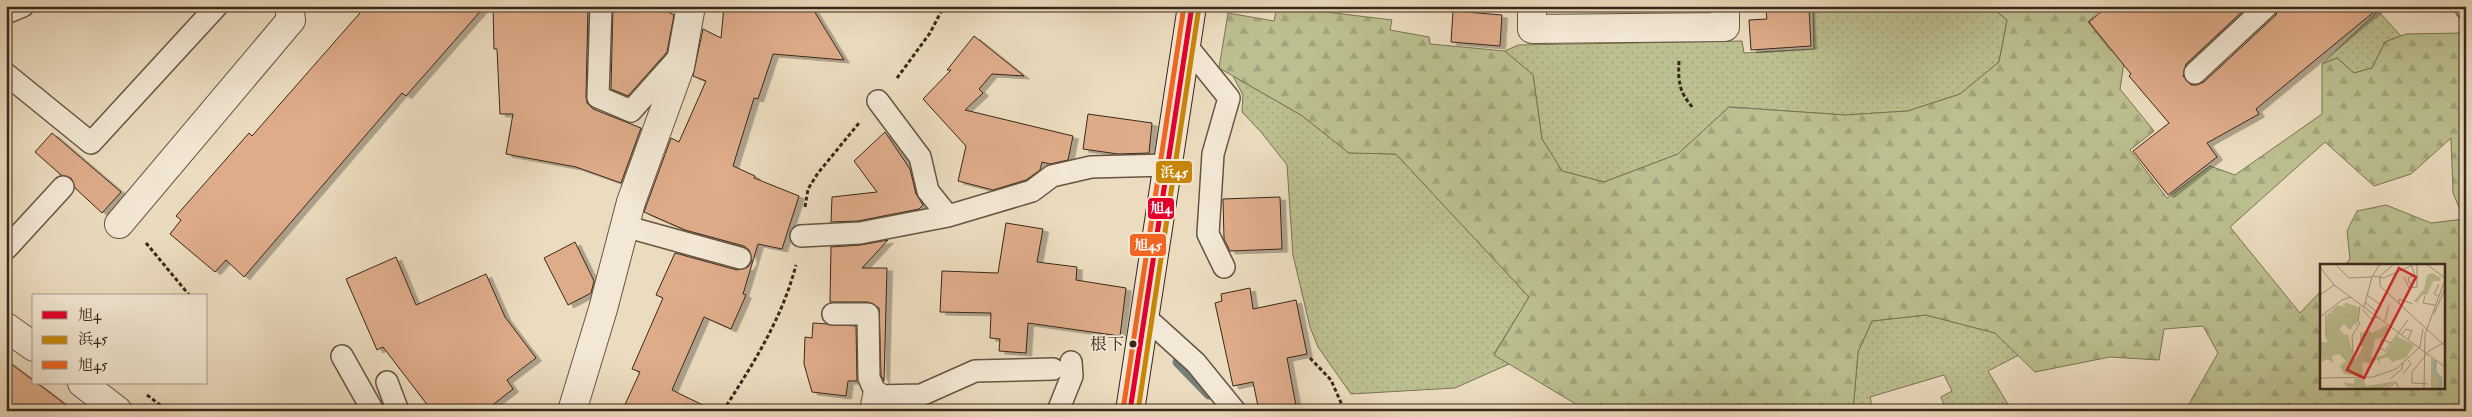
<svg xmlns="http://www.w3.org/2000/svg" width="2472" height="417" font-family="'IM FELL Double Pica','Noto Serif JP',serif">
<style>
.grass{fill:url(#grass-dots);stroke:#7a7454}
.forest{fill:url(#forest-firs);stroke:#7a7454;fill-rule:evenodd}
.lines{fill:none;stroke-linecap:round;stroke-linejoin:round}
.stream{stroke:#747f7a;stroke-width:11}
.building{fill:#dfac8a;stroke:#392819;filter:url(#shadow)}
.lane-casing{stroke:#665542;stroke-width:24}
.street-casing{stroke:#665542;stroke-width:30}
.secondary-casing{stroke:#392819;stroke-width:30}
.path{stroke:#392819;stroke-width:3;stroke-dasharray:4 2.5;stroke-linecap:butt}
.lane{stroke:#f3e8d5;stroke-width:21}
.street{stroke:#f3e8d5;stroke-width:28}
.secondary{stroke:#f3e8d5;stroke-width:28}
.bus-1-casing{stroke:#f3e8d5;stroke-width:9}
.bus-2-casing{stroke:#f3e8d5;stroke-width:9}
.bus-3-casing{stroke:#f3e8d5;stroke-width:9}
.bus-1{stroke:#e4002b;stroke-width:5}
.bus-2{stroke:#c88606;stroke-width:5}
.bus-3{stroke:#f26522;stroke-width:5}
.bus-dot{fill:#392819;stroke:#f3e8d5;stroke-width:2}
.labels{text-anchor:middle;stroke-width:4;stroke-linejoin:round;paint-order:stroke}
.bus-label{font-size:17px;fill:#392819;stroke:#f3e8d5;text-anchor:end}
.inset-river{fill:none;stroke:#9cb9bb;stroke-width:2.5}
.inset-road{fill:none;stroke:#a4947d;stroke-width:1}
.view{fill:#d62828;fill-opacity:0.15;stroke:#d62828;stroke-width:2.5}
.inset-edge{fill:none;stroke:#392819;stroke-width:2.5}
.line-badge{stroke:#f3e8d5;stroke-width:2}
.badge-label{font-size:14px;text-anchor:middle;font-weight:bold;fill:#fff}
</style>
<defs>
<pattern id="grass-dots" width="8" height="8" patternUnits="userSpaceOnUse" patternTransform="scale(1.25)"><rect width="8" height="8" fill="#bcbf8f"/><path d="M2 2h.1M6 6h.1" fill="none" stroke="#a2a47b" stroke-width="1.8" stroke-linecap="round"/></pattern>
<pattern id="forest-firs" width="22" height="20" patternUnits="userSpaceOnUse" patternTransform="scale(1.25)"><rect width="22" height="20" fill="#bcbf8f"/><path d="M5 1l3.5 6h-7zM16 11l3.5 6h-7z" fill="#a2a47b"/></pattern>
<filter id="shadow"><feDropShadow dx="5.5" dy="3" stdDeviation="0" flood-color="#0004"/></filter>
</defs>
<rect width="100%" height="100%" fill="#ecdcbf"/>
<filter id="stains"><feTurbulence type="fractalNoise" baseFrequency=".004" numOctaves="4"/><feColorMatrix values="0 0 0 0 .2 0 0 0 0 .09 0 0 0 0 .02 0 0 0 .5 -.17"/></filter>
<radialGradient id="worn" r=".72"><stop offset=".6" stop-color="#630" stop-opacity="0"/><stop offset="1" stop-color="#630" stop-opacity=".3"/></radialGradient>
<path class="grass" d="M 1813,6 L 1990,6 L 2007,20 L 1999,62 L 1960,94 L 1908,111 L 1845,115 L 1729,107 L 1678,154 L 1604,182 L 1562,171 L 1542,139 L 1533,75 L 1505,51 L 1518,45 L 1742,41 L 1744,53 L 1814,49 Z
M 2378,11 L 2401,36 L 2385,42 L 2372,68 L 2354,73 L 2337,58 L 2322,64 Z
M 1233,76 L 1301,115 L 1349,153 L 1396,154 L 1529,297 L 1494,354 L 1509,364 L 1455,388 L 1351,394 L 1318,347 L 1310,327 L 1293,255 L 1287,165 L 1261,132 L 1242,112 L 1243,95 Z
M 1926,315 L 1995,333 L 2019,355 L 1988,371 L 2012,411 L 1946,411 L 1941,397 L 1952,391 L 1944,375 L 1870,397 L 1873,411 L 1853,411 L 1858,352 L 1872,321 Z"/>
<path class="forest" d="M 1277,6 L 1392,20 L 1390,30 L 1429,37 L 1430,44 L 1505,51 L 1533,75 L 1542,139 L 1562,171 L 1604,182 L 1678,154 L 1729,107 L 1845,115 L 1908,111 L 1960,94 L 1999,62 L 2007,20 L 1990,6 L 2104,6 L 2088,22 L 2111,51 L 2121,42 L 2126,49 L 2120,89 L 2154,131 L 2130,150 L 2167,198 L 2210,166 L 2235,175 L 2322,114 L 2322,64 L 2337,58 L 2354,73 L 2372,68 L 2385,42 L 2406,34 L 2460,33 L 2466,46 L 2466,411 L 2185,411 L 2218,353 L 2203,326 L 2164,329 L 2159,360 L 2110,357 L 2035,372 L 1995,333 L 1926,315 L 1872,321 L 1858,352 L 1853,411 L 1581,411 L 1574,403 L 1494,355 L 1529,297 L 1396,154 L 1349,153 L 1301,115 L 1219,68 L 1228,13 L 1274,21 ZM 2451,138 L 2453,193 L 2464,219 L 2431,223 L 2386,205 L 2357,211 L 2347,231 L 2350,259 L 2344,266 L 2443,266 L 2443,388 L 2321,388 L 2321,291 L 2300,313 L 2230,227 L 2325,142 L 2374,186 L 2411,174 Z"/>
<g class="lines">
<path class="stream" d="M 1178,362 L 1209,394"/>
</g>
<path class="building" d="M 366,6 L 485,6 L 406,96 L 402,93 L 244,277 L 226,260 L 215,272 L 170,234 L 181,220 L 176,216 L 249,133 L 252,136 Z
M 493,6 L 588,6 L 586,97 L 587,103 L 593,109 L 641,128 L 621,183 L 576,167 L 506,154 L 513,114 L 500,114 L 497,49 L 494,49 Z
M 613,6 L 656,6 L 674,15 L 667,52 L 628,96 L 611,89 Z
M 724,6 L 811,6 L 844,60 L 773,54 L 758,99 L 754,98 L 733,166 L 755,176 L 754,178 L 799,196 L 782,249 L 758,244 L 743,294 L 746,295 L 731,329 L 704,317 L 672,390 L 715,411 L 622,411 L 640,372 L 632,369 L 663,298 L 656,295 L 675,253 L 737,270 L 748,267 L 752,261 L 749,250 L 744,246 L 685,230 L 644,212 L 671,138 L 679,142 L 706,81 L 693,76 L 703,29 L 721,38 Z
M 2108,6 L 2248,6 L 2186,64 L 2183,76 L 2191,85 L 2197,85 L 2204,82 L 2276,15 L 2279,6 L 2381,6 L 2256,109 L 2259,114 L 2207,143 L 2217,157 L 2168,195 L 2133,151 L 2169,123 L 2129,76 L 2131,74 L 2089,22 Z
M 1809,8 L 1811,46 L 1751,50 L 1749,20 L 1767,19 L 1766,11 Z
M 1453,11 L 1502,15 L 1500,46 L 1451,42 Z
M 974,36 L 1024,76 L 992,74 L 979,89 L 983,93 L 965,110 L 1073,136 L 1068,160 L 1050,164 L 1042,162 L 1040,170 L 1026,180 L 993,190 L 958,181 L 966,146 L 923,99 L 951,70 L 947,70 Z
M 1088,114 L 1152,123 L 1149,153 L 1118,154 L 1083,149 Z
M 885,132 L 910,169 L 916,194 L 923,205 L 919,209 L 858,221 L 831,222 L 832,197 L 877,192 L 854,161 Z
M 52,133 L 121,192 L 102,213 L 75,188 L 71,178 L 61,175 L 35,152 Z
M 1280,197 L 1282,249 L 1230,251 L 1224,239 L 1223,199 Z
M 1006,223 L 1043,229 L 1037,262 L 1077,267 L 1076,280 L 1126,288 L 1120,336 L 1028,323 L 1026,353 L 999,351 L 1000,339 L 990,338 L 991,313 L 940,312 L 942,271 L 998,273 Z
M 888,240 L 862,268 L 887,268 L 884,381 L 881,375 L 879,308 L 868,302 L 830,302 L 831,247 L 861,245 Z
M 575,242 L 594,281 L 591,293 L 568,305 L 544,258 Z
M 396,257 L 416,305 L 486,274 L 505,317 L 536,358 L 507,380 L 513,389 L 485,411 L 432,411 L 383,347 L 377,350 L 346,279 Z
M 1250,288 L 1253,309 L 1296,300 L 1307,354 L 1287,358 L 1297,411 L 1259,411 L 1253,382 L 1233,386 L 1215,303 L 1222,301 L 1221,294 Z
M 813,323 L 856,326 L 857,381 L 848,381 L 846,396 L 812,392 L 804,364 L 805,337 L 812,338 Z
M 6,360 L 34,381 L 34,383 L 37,383 L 74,411 L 6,411 Z"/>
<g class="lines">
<defs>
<path id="lane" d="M 601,6 L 598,97 L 631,111 L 680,56
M 2465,6 L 2466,8
M 6,13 L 23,6
M 1186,45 L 1229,98 L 1213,154 L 1208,234 L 1224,267
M 2195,73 L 2267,6
M 6,74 L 91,143 L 217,6
M 878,101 L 920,157 L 928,191 L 948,216
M 624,226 L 740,258
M 801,236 L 860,233 L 948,216 L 1032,191 L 1052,176 L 1091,167 L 1167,165
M 6,249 L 63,187
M 833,314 L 868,314 L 869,378 L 877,396 L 921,395 L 975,371 L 1053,369
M 1144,316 L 1196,363 L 1235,411
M 342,356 L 373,411
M 387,382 L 398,411
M 1058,411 L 1072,376 L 1071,362"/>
<path id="street" d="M 1532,6 L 1532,29 L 1725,27 L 1725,6
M 119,224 L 291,20 L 289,6
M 6,327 L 34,347
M 82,383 L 118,411
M 572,411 L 603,309 L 631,202 L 680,67 L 691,6
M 874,411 L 877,396"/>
<path id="secondary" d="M 1130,411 L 1192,6"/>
</defs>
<use href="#lane" class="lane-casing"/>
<use href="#street" class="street-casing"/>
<use href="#secondary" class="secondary-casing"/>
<path class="path" d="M 1679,61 C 1678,83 1679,92 1694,109
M 897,78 L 930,33 L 944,6
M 805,207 L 808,189 L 818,173 L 859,123
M 146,243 L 190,296
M 1310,358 L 1331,380 L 1342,405 L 1341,411
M 147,395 L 168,411
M 723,411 C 753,364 782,319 796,265
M 1611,411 L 1617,408"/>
<use href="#lane" class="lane"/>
<use href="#street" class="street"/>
<use href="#secondary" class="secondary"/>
<defs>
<path id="bus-1" d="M 1130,411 L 1192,6"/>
<path id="bus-2" d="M 1138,411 L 1199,7"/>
<path id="bus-3" d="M 1123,410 L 1184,6"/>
</defs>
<use href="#bus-1" class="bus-1-casing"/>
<use href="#bus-2" class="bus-2-casing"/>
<use href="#bus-3" class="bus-3-casing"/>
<use href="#bus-1" class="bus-1"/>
<use href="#bus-2" class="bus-2"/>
<use href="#bus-3" class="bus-3"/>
</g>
<circle class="bus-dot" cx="1133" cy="344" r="4.5"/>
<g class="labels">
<g class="bus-label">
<text x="1124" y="350">根下</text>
</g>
</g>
<g transform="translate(2320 264)">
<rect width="125" height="125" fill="#ecdcbf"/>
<path d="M 27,39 L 40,44 L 32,49 L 26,48 L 28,57 L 10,48 L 17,41 L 27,43 L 22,40 ZM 35,114 L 43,115 L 46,122 L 76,117 L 63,125 L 43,125 L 26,122 L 23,118 L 34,120 Z" fill="#bcbf8f"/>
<path d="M 112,9 L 121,14 L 120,17 L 113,17 L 107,31 L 102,31 L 97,39 L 94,37 L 104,25 L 107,11 ZM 34,45 L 40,46 L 37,61 L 34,60 L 30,66 L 24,60 L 19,65 L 24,70 L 16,70 L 28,71 L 35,96 L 43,83 L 40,80 L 40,69 L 50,67 L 52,69 L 67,61 L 69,65 L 62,74 L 55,75 L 51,94 L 64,91 L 77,72 L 94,81 L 86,94 L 72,98 L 68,93 L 60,95 L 60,100 L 57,95 L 52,100 L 42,98 L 43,113 L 24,110 L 20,102 L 26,97 L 19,90 L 12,92 L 13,99 L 7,95 L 2,98 L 0,78 L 8,78 L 5,73 L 8,49 L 14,49 L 27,57 L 29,55 L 25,54 L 24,47 L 31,49 ZM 111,94 L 117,98 L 116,107 L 122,113 L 123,125 L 111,125 Z" fill="#bcbf8f"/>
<path class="inset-river" d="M 115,96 L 115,108 L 121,115 L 119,125"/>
<path class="inset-road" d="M 15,0 L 29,14 L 52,13M 74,0 L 60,12 L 60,22 L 125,82M 106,0 L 125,14M 91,2 L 92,3 L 95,12 L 91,22 L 88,14 L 95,11M 0,3 L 14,21 L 125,103M 52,12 L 64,14 L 95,0M 84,13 L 89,24 L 97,23 L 97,0M 0,31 L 14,21M 47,31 L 61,41M 105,32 L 103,39 L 115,41M 118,32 L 114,30 L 119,20M 45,38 L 58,49M 79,40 L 79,35 L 93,40M 44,43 L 52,13 L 60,0M 42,45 L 51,55 L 59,53M 114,50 L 125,25M 0,53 L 22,36 L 31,33M 65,57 L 69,41M 82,70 L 86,65 L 92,67 L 88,75M 6,71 L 6,50M 70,79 L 62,75 L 59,83 L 65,87 L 88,56M 33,89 L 32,72 L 40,59 L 38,57 L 40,42M 83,110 L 91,100 L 88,96M 0,114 L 53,113 L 76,105 L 100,83 L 103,65M 70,115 L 82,105 L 83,99M 108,120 L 92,119 L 92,108 L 109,87 L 125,78M 66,125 L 76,118 L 79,125M 104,125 L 105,70 L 125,16"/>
<path class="view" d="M 79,4 L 96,13 L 44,114 L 27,106 Z"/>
<rect width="125" height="125" class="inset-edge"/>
</g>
<g class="line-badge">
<rect x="1155" y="160" width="38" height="24" rx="5" fill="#c88606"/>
<rect x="1147" y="197" width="28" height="23" rx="5" fill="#e4002b"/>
<rect x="1129" y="233" width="38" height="24" rx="5" fill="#f26522"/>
</g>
<g class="badge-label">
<text x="1174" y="177">浜45</text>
<text x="1161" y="213">旭4</text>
<text x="1148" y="250">旭45</text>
</g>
<rect width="2472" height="417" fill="none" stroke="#ecdcbf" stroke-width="25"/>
<rect x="8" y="8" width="2457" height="402" fill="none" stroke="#392819" stroke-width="2.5"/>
<rect x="12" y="12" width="2447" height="392" fill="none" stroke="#392819"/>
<rect x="32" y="294" width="175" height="90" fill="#f3e8d5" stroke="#a99b8a"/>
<rect x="42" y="311" width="25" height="8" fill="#e4002b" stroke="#a99b8a"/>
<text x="78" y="320" font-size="15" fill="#392819">旭4</text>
<rect x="42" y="336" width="25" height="8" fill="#c88606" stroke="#a99b8a"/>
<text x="78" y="344" font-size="15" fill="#392819">浜45</text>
<rect x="42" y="361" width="25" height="8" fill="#f26522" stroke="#a99b8a"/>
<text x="78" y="370" font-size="15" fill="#392819">旭45</text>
<rect width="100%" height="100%" filter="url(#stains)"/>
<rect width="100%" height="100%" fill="url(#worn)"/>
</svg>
